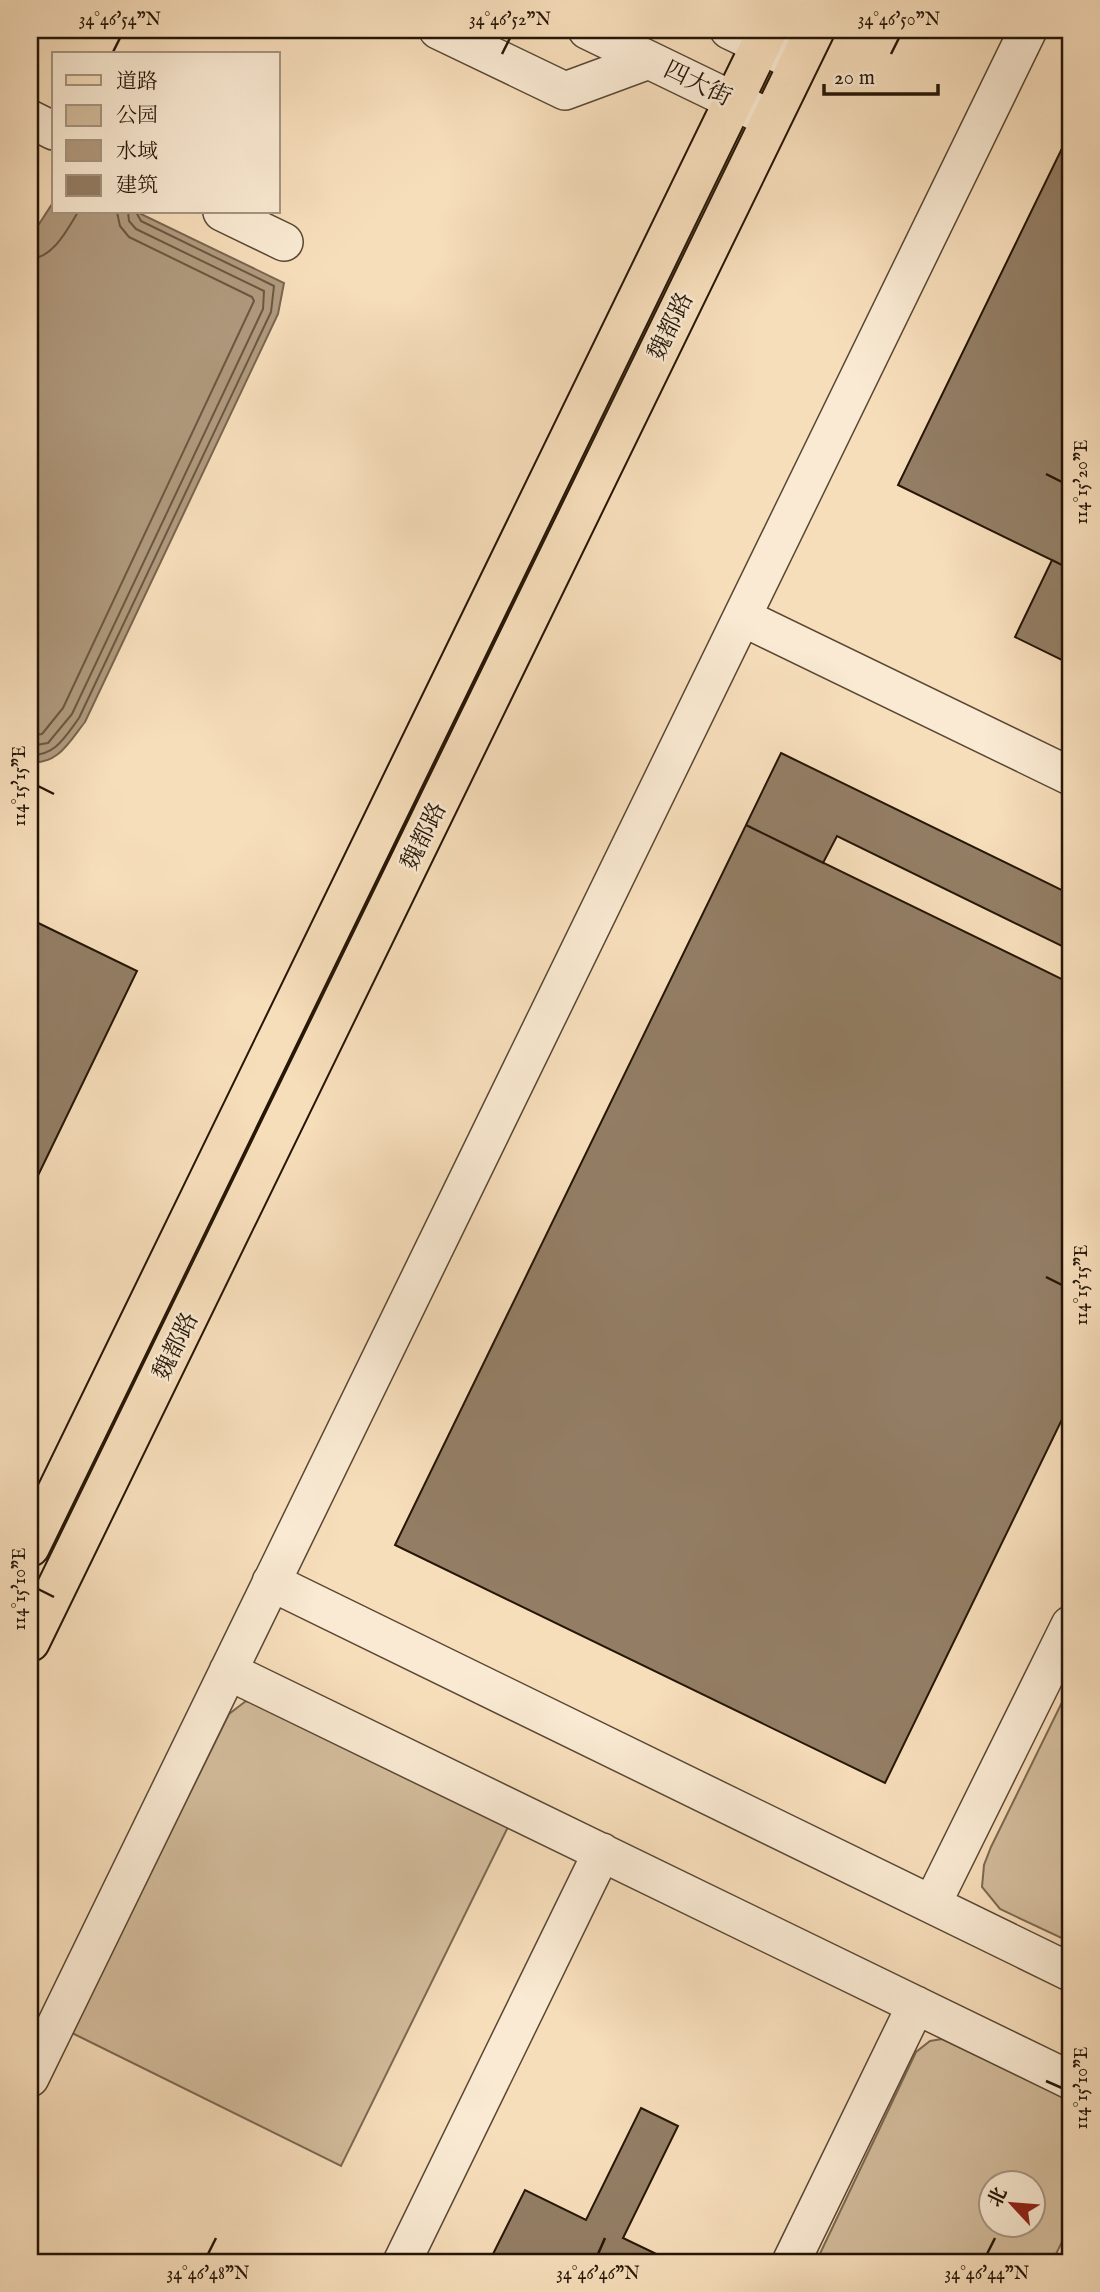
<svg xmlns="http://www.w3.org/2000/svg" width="1100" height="2292" font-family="'IM FELL English','Noto Serif SC',serif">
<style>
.green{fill:#d3bc9c;stroke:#7c6952;stroke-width:2;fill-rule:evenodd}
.water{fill:#b09a7e;stroke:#79654e;stroke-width:2}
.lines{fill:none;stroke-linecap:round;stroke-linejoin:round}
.shore{stroke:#6b5842;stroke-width:2}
.building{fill:#937e65;stroke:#261607;stroke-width:2}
.minor-casing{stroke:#5a4834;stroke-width:40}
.major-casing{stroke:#261607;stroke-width:42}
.minor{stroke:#faead3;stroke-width:37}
.major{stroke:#f7debb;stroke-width:38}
.ticks{fill:none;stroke:#261607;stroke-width:2.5}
.labels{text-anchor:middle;stroke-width:5;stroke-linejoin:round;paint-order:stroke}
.street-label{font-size:24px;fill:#261607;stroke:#faead3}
.neatline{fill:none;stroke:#261607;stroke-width:2.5}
.ticks-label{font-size:18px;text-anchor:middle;fill:#261607}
</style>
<rect width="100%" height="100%" fill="#f7debb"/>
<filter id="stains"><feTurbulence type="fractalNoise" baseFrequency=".00286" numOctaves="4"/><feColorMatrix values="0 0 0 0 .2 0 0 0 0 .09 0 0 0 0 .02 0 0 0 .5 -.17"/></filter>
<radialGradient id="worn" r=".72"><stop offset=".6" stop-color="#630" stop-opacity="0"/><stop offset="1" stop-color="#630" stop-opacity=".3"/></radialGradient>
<path class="green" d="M 1070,1686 L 1070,1942 L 1000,1909 L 982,1887 L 984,1865 L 991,1847 Z
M 246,1701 L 259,1702 L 509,1825 L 341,2166 L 72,2033 L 229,1714 Z
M 942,2039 L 1070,2100 L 1070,2226 L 1052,2262 L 816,2262 L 916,2052 L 930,2041 ZM 992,2184 L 1034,2184 L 1034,2226 L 992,2226 Z"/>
<path class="water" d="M 54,201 L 54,212 L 137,212 L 284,283 L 278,314 L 85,722 C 69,742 58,765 30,762 L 30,238 Z"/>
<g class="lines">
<path class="shore" d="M 30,259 C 53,258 67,230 78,212
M 30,736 L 42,734 L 63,708 L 254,301 L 252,297 L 129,237 L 120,226 L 117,212
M 30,746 L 48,743 L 72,714 L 263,309 L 264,291 L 136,229 L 129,221 L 128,212
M 30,755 C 55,756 65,737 79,718 L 271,312 L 274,286 L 141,221 L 136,212"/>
</g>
<path class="building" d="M 1070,132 L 1070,569 L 898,485 Z
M 1052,560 L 1070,569 L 1070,664 L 1015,637 Z
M 781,753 L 1070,894 L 1070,950 L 837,836 L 823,863 L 746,825 Z
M 746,825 L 1070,983 L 1070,1403 L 885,1783 L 395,1545 Z
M 30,919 L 137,971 L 30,1192 Z
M 641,2108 L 678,2126 L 623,2238 L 673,2262 L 489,2262 L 525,2190 L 586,2220 Z"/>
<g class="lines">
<defs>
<path id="minor" d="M 438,30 L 565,91 L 649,60
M 587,30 L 771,119
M 729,30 L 798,63
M 30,119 L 54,131
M 222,212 L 284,242
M 742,617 L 1070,776
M 271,1582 L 1070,1972
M 228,1671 L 1070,2080
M 932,1904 L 1070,1625
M 30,2078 L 1028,30
M 402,2262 L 602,1852
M 791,2262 L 916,2005"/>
<path id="major" d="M 30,1547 L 768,30
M 30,1642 L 815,30"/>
</defs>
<use href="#minor" class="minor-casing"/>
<use href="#major" class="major-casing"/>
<use href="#minor" class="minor"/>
<use href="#major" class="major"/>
</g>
<path class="ticks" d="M 112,54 L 120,38M 502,54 L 510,38M 891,54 L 899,38M 1046,474 L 1062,482M 38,786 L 54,794M 1046,1277 L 1062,1285M 38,1589 L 54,1597M 1046,2081 L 1062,2088M 208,2254 L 216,2238M 598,2254 L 605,2238M 987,2254 L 995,2238"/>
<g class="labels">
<g class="street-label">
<text transform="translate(698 83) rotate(26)" y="8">四大街</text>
<text transform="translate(670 326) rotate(-64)" y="8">魏都路</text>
<text transform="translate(423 836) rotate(-64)" y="8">魏都路</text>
<text transform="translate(175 1346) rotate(-64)" y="8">魏都路</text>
</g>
</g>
<rect width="1100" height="2292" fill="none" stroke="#f7debb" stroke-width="77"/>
<rect x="52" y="52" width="228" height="161" fill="#faead3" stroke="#a59581" stroke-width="2"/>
<rect x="66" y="75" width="35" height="10" fill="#f7debb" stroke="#a59581" stroke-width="2"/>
<text x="116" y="88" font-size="21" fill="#261607">道路</text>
<rect x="66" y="105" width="35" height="21" fill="#d3bc9c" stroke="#a59581" stroke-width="2"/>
<text x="116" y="122" font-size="21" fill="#261607">公园</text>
<rect x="66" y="140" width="35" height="21" fill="#b09a7e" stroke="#a59581" stroke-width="2"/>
<text x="116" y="158" font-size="21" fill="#261607">水域</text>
<rect x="66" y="175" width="35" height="21" fill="#937e65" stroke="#a59581" stroke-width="2"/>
<text x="116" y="192" font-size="21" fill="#261607">建筑</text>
<g transform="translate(1012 2204) rotate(296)"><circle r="33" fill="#faead3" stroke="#a59581" stroke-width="2"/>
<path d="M0-5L12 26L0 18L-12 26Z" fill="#8f2418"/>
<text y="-10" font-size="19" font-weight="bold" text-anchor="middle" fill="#261607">北</text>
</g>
<path d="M824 84v10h114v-10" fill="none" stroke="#261607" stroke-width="3.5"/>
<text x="834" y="84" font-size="21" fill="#261607" stroke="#faead3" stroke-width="5" paint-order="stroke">20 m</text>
<rect x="38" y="38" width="1024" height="2216" class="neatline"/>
<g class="ticks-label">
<text x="120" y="25">34°46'54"N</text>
<text x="510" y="25">34°46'52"N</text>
<text x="899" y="25">34°46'50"N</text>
<text transform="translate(1081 482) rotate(-90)" y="6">114°15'20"E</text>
<text transform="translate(19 786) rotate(-90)" y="6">114°15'15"E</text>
<text transform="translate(1081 1285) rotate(-90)" y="6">114°15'15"E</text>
<text transform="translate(19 1589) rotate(-90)" y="6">114°15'10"E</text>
<text transform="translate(1081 2088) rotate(-90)" y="6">114°15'10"E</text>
<text x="208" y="2279">34°46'48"N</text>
<text x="598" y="2279">34°46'46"N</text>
<text x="987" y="2279">34°46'44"N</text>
</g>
<rect width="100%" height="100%" filter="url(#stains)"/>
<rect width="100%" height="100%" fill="url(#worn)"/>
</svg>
